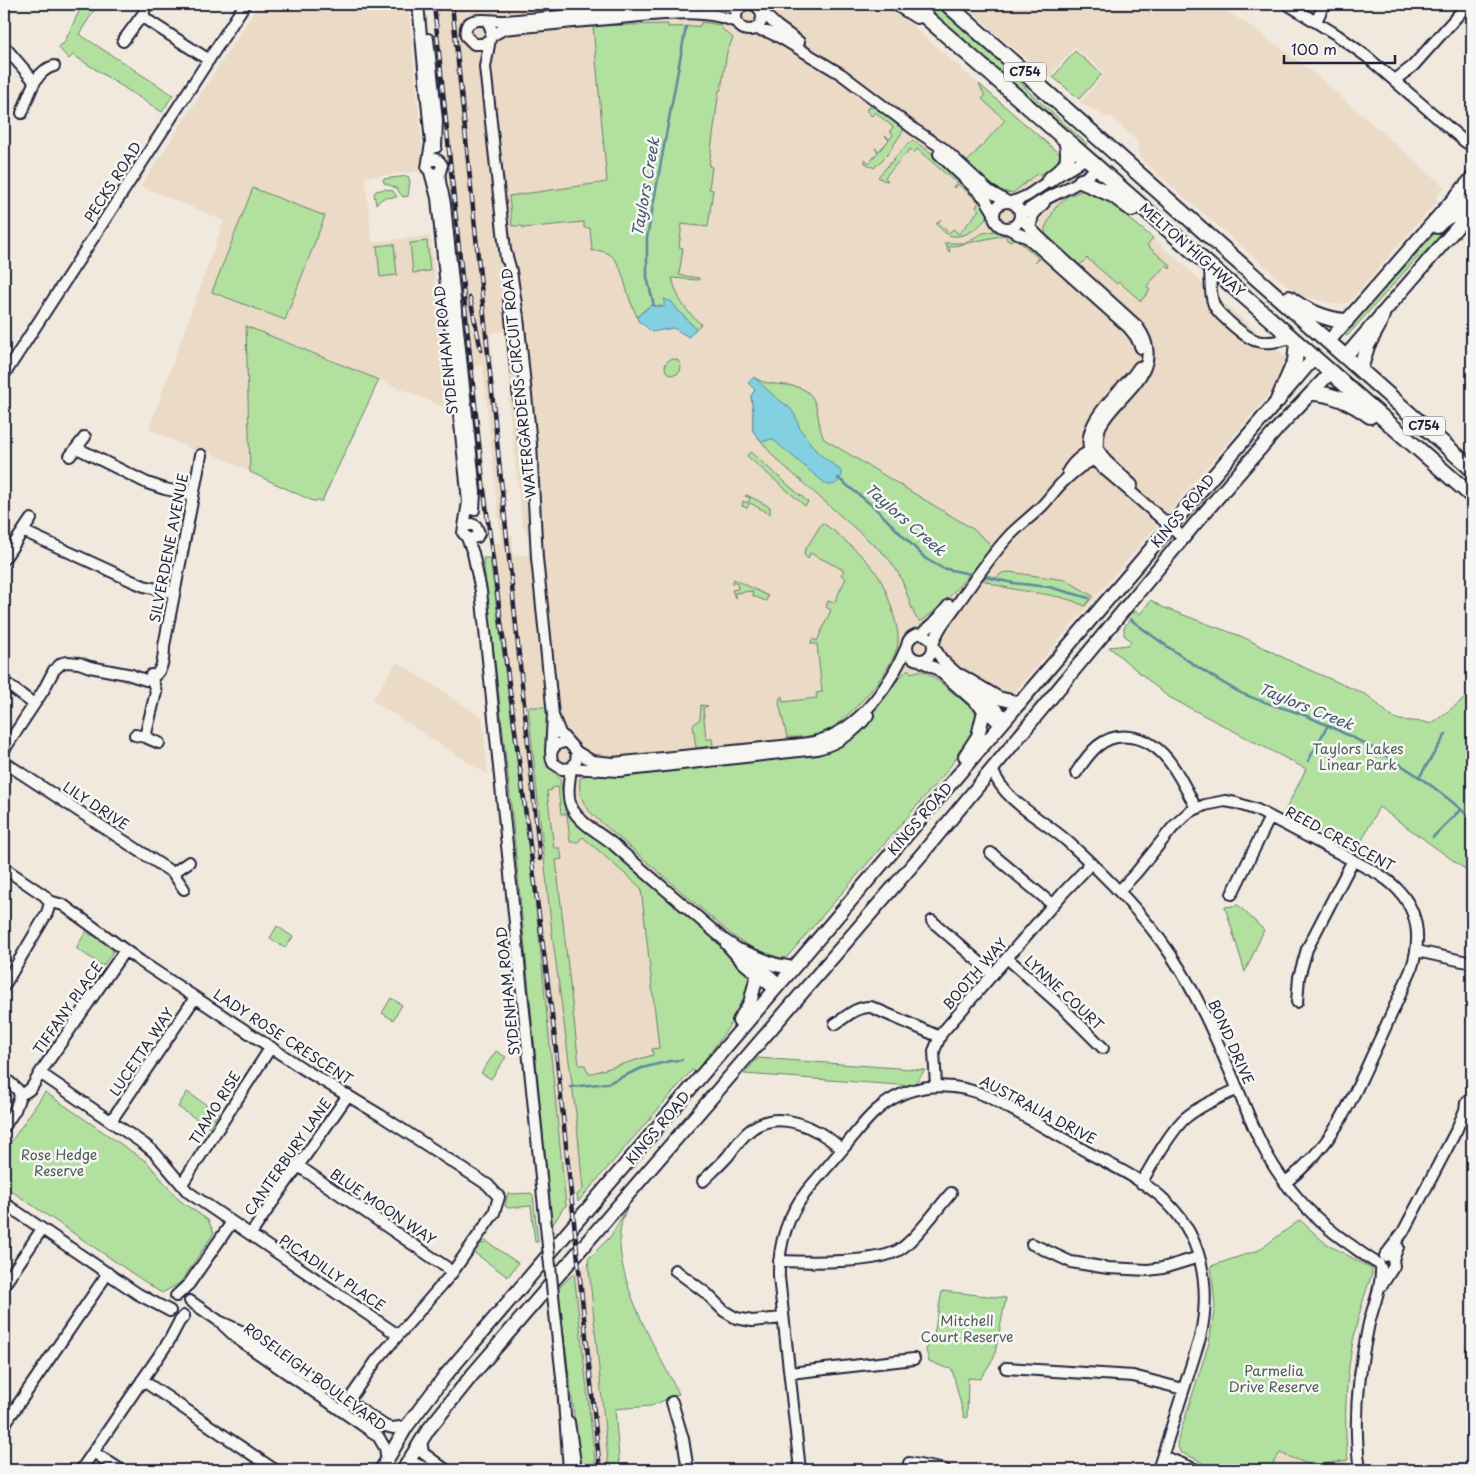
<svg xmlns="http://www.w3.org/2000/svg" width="1476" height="1474" font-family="'Playpen Sans',sans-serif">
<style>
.built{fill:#eadac6;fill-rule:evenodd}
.green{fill:#b1e09f;stroke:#6a816d;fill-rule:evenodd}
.water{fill:#82d0e1;stroke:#5c8a9f}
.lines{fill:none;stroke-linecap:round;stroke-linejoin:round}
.stream{stroke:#5c8a9f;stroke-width:2.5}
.minor-casing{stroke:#22223b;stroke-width:14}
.major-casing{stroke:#22223b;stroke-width:16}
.highway-casing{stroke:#22223b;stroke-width:18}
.minor{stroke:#f6f6f2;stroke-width:10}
.major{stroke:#f6f6f2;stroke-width:12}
.highway{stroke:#f6f6f2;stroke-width:14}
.rail-casing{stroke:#22223b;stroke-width:4.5}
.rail{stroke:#f6f6f2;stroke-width:2.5;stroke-dasharray:8;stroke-linecap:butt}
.minor-bridge-casing{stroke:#22223b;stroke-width:14;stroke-linecap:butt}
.minor-bridge{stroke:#f6f6f2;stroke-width:10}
.labels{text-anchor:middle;stroke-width:5;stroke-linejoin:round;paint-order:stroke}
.shield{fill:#f6f6f2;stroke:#626272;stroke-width:1}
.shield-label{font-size:12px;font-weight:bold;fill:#22223b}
.street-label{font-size:14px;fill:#22223b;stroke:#f6f6f2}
.park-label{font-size:14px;fill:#4d5b59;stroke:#f6f6f2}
.water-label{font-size:15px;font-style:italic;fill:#3f566d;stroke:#f6f6f2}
</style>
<rect width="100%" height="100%" fill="#f1e9de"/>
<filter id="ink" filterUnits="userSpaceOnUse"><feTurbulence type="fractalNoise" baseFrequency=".02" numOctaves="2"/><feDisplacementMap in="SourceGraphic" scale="10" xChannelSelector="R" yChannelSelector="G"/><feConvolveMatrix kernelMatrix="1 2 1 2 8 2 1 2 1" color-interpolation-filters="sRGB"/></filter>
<g filter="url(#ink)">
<path class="built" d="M 259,4 L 408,4 L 423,157 L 423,171 L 365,177 L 372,242 L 430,236 L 450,409 L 247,326 L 250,472 L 203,449 L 193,450 L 149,429 L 224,221 L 141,186 Z
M 431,4 L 888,4 L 1060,156 L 1085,189 L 1128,216 L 1197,277 L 1202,284 L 1288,359 L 1276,384 L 1261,404 L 1016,690 L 1010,693 L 1005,693 L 946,772 L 789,955 L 783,958 L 776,957 L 753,987 L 749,987 L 745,999 L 708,1056 L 695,1072 L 692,1070 L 577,1195 L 568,1196 L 569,1206 L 566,1206 L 534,886 L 476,449 ZM 504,331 L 511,397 L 508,398 L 522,523 L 529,537 L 531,552 L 526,555 L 513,556 L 513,535 L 508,535 L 490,358 L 492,358 L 490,333 ZM 473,366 L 483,366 L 501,542 L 493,543 L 493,539 Z
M 965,4 L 1216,4 L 1249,25 L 1310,70 L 1445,187 L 1436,196 L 1437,201 L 1349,302 L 1339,305 L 1298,295 L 1144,162 L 1138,154 L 1137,141 L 1112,117 L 1105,116 L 1080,103 L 1105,73 L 1075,47 L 1049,77 L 993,31 Z
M 397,662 L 482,717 L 488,775 L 372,700 Z
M 585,1264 L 588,1267 L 609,1470 L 596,1470 L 574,1273 Z
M 1280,1452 L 1313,1466 L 1348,1460 L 1349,1470 L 1268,1470 Z"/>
<path class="green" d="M 78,4 L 95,4 L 97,6 L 79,34 L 173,95 L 162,112 L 73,55 L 69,59 L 58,47 L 64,43 L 81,7 Z
M 916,4 L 940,4 L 998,55 L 1030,93 L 1085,142 L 1087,144 L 1085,146 Z
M 701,22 L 720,25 L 723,30 L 733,38 L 727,52 L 721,90 L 719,90 L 709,166 L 712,167 L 709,189 L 713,190 L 708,227 L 682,224 L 679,247 L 683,248 L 679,275 L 699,278 L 699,280 L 672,278 C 678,300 684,309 701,324 L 696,329 L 677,309 L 665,303 L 664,307 C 649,303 648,307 637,317 C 633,307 628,297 626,287 C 621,269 616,248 592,251 L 590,228 L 584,228 L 584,222 L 523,228 L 522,226 L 512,226 L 509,196 L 607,182 L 593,26 L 668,24 L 668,27 L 700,26 Z
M 1075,51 L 1102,74 L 1079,99 L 1053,77 Z
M 979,84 L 1063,157 L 1052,172 L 1035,175 L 1013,193 C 994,192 980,175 967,162 L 1005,120 L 982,99 L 985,96 Z
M 873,107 L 879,108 L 903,127 L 903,131 L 887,155 L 874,168 L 865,163 L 865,159 L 869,163 L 878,152 L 875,148 L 879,151 L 889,140 L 885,136 L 890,139 L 893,135 L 890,131 L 893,127 L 875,112 L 872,116 L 867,112 L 867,108 Z
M 914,141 L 947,164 L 945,167 L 957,177 L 954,181 L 917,149 L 914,153 L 910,149 L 885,177 L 888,181 L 883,180 L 878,177 L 908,143 Z
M 408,176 L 410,182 L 408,196 L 403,197 L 396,188 L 384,183 L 383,179 Z
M 960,178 L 967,182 L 989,210 C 987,224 967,238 952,236 C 946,235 941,229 936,224 L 941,219 L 938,223 L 949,233 L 953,229 L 959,234 L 979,210 L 976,207 L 979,202 L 958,184 L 954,188 L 953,187 Z
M 253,188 L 325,216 L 285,320 L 212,292 Z
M 385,189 L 393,191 L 397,197 L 383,198 L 376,204 L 374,194 L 376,191 Z
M 1086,189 L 1101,195 L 1153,238 L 1147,245 L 1171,266 L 1170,269 L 1166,265 L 1147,286 L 1150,290 L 1141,301 L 1119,282 L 1117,284 L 1087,258 L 1080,265 L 1048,238 L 1045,232 L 1045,228 L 1055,208 L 1068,196 Z
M 1457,218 L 1442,238 L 1416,259 L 1347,336 L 1344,334 L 1372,298 L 1400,272 L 1441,226 Z
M 995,231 L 1015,233 L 1042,256 L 1035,262 L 1038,258 L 1036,256 L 1014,237 L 1011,241 L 1007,240 L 1005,235 L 949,247 L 950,252 L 946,249 L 948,247 L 944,243 L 964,243 L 983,233 Z
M 427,241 L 430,271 L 413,273 L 410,243 Z
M 394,244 L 397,275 L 380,277 L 377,246 Z
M 246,326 L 379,380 L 322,501 L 313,501 L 250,472 Z
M665 367a8 8 0 1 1 16 0a8 8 0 1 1-16 0Z
M 754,377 C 769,390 799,378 812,397 C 820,409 817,426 824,439 L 973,529 L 988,542 L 990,547 L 989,550 C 969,575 949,601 922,621 L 919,621 L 915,616 C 904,590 905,577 884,554 L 774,457 L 753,431 L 753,410 L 751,396 L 755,390 L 748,383 Z
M 750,452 L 808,502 L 805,506 L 747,456 Z
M 747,495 L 770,507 L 770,514 L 750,503 L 747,508 L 742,506 L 743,501 L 748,503 L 750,498 L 745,496 Z
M 822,523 C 830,527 837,534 843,539 C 872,564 881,573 892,609 C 895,621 899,631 898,643 C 895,668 851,717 828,730 C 816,736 800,738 787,737 L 779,703 L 780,698 L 782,696 L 783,702 L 817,698 L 816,693 L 822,692 L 817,644 L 811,644 L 812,639 L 817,641 L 831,610 L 826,607 L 828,601 L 834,603 L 846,578 L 841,575 L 844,570 L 810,553 L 808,559 L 804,555 L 805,550 Z
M 483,558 L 490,558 L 534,886 L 566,1206 L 564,1207 L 552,1226 L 510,794 Z
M 1009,572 L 1066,580 L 1093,596 L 1085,606 C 1054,590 1016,595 983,580 L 987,575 L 996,578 L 1002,573 Z
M 734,579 L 768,596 L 766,601 L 753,596 L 752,591 L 735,593 L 735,598 L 732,590 L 738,589 L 737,583 L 732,584 Z
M 1151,600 L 1162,607 L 1243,637 L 1296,664 L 1367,695 L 1391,716 L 1399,720 L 1425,722 L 1431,724 L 1472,693 L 1472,747 L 1469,752 L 1472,755 L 1472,874 L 1379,807 L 1357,850 L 1284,813 L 1306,769 L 1167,696 L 1109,647 L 1128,645 L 1131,641 L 1124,635 L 1124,628 L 1135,611 L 1140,614 Z
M 908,669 L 911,673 C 915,672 919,670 923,671 C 929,672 973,709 977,714 C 971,741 961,751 946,772 L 787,957 C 775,961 745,944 734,937 L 594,816 C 583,805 578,794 580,778 L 587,775 L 587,772 L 778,757 L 867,720 L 892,686 Z
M 701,705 L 708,706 L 703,708 L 706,739 L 712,739 L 713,746 L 696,748 L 693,725 L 700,719 Z
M 528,707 L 549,707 L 547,758 L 560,780 L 563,799 L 568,811 L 582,825 L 722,945 L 751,976 C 747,1007 715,1047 695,1072 L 692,1070 L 578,1202 L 577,1195 L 583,1189 L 576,1114 L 552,933 ZM 558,787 L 561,814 L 567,814 L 570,842 L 578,842 L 583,837 L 641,888 L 659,1048 L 652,1049 L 653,1055 L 589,1074 L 585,1065 L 579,1065 L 556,860 L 562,859 L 560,848 L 554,848 L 547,791 L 552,790 L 552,788 Z
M 1238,905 L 1264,930 L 1245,972 L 1225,907 Z
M 277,926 L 293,937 L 285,948 L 270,938 Z
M 87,927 L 90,929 L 89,934 L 92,936 L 96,933 L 116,947 L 103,966 L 76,948 L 86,932 Z
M 391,998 L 402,1005 L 393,1020 L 382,1013 Z
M 496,1051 L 506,1057 L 491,1079 L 481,1073 Z
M 758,1058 L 925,1070 L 913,1086 L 744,1074 Z
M 45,1092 L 147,1162 L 179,1200 L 208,1220 L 214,1233 L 180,1283 L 162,1293 L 157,1290 L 4,1186 L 4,1152 Z
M 187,1092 L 219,1113 L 209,1127 L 178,1107 Z
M 508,1193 L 511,1194 L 531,1193 L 533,1195 L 538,1242 L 535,1242 L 531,1206 L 508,1208 L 505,1206 Z
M 627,1208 C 600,1259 656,1348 679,1394 L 651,1406 L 615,1409 L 620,1470 L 609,1470 L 588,1259 L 610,1237 Z
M 1300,1220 L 1324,1242 L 1372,1269 L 1372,1274 C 1350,1333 1341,1397 1348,1460 L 1313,1466 L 1280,1453 L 1268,1470 L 1214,1470 L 1196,1459 L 1180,1452 L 1177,1443 L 1209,1343 L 1215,1306 L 1211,1266 L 1259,1250 Z
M 486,1241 L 518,1263 L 508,1277 L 473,1252 L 480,1243 L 484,1244 Z
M 574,1273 L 596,1470 L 581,1470 L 558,1289 Z
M 942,1291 L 1006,1298 L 994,1358 L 980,1379 L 968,1378 L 967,1418 L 964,1417 L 952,1369 L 946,1368 L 929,1361 L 926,1350 L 934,1334 Z"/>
<path class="water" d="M 664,299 L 672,302 L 677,309 L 696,329 L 689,337 L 673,328 L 652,332 L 644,325 L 638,321 L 637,317 L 651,305 L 664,307 Z
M 754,377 L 773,395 L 790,408 L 795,415 L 800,429 L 817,452 L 840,470 L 842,475 C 839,482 835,486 827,485 L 772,439 L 762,442 L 753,431 L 753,410 L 751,396 L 755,390 L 748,383 Z"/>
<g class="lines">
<path class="stream" d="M 654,306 L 647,277 L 647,238 L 686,27
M 838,478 L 874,507 L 926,559 L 942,568 L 975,575
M 981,576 L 1013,583 L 1049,587 L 1089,598
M 1130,619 C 1164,645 1200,670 1237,691 C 1260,703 1285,707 1309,717 C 1371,744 1421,773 1472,819
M 1308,761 L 1328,725
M 1420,776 L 1446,734
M 1433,837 L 1461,809
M 570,1087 L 608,1083 L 642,1068 L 670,1061 L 682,1060"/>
<defs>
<path id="minor" d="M 147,4 L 143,14 L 147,20 L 209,60
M 418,4 L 431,143 L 427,168 L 432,173 L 436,174 L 440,172 L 442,165 L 439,161 L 435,159 L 429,162
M 701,4 L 740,8
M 1287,4 L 1337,35 L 1366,56 L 1464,141 L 1472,146
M736 17a13 13 0 1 1 26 0a13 13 0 1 1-26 0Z
M 761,11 L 777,26 L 799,42
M 485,20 C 491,25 493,31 490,39 L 483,44 L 474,44 L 466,36 C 462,12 492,22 506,21 L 692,4
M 1316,22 L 1324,4
M 755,29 L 768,32 L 781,38 L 841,74 L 915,130 L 944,149 L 989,191 L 1008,202
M 491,36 L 504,29 C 543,25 581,21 620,18 C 655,15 705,7 738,23
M 428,39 L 437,120 L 436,147
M 490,39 L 485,67 L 506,259
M 123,41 L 143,14
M 4,46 L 34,81
M 1395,80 L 1413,66 L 1468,4
M 22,113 C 29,96 34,71 54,66
M 939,154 L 985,198 L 994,213
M 430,172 L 437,198 L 468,502 L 463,533 L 469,539 L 477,537 L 479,533 L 476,526 L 471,524 L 465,527
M 440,172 C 438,183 444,193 445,205 L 475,492 L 474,510
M994 215a13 13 0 1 1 26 0a13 13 0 1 1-26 0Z
M 1011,202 C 1026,199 1036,189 1049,181 C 1061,172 1075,168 1086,157
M 1020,216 C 1043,195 1076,190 1097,167
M 1463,220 L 1472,228
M 1007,228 L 1028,238 L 1035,244 L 1128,327 L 1136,337 L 1141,348
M 1030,229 L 1033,215 L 1044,203
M 506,253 L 511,271 L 518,317 L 531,444 L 537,558 L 553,715 L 551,752
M 1210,266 C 1211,278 1209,293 1214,305 C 1217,312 1224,317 1229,322 C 1254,344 1260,346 1292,338
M 509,298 L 516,368
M 1139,367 L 1134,374 C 1115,396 1071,432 1096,462 L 1184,538
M 4,375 L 245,4
M 518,390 L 524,440
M 77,448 L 147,483 L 165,489 L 193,495
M 1098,449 L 1106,461 L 1132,485
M 70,456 L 85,437
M 1068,471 C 1073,462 1084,452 1095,450
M 23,531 L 132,581 L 144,586 L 174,593
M 467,538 L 473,553 L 481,591 L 547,1236
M 4,559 L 31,519
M907 647a13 13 0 1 1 26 0a13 13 0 1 1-26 0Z
M 921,634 L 934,623 L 949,605
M 933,645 C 937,629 947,619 956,606 C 973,582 990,556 1011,534 C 1021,524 1032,516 1042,506 C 1050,498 1056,488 1064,481 C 1069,476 1074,472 1079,468 C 1083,465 1091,462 1094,458 C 1101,448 1095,436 1101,425 C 1118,393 1170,370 1137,326 L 1039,237 L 1020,217
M 934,647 L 942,660 L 1007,719
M 921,661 L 937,669 L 1001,725
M 127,674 L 146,680 C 162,676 164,661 164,646 L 201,455
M 4,682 L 34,704
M 554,718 L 560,733 L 577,752 L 576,761 L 572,768 L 562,769 L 553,763 C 548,752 554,742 567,742
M 135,735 L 145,737 L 159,743
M 145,737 L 156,692 L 151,675
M 4,750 L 43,691 L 54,670 L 62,663 L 67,662 L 79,663 L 90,667 L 132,675
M 577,752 L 592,761 L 613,763 L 792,745 C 803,744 815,743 826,738 C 864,723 892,682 907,646
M 4,762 L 173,873 L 184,889
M 572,768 L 619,771 L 817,749 C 837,744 856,732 868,715
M 571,769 C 569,781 566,799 573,810 C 582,825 600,833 613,844 C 649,876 686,907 723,939 L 741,951 L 780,984
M 992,769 C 1004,802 1041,818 1067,841 C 1105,875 1142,912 1171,955 C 1199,997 1218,1043 1238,1090 C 1249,1116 1259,1143 1275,1168 C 1294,1197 1317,1221 1345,1241 C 1357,1249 1367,1258 1379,1264
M 1076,773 C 1089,753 1103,733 1130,737 C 1166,741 1181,780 1196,808
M 991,853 L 1053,905
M 4,868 L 45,896 L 50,903 L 47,913 L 4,986
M 173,873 L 189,862
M 1119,891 L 1136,873 L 1174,826 L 1189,812 L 1205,805 L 1225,801 L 1236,803 L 1257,810 L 1375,872 C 1413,894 1426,928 1411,970 C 1398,999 1385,1029 1371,1058 C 1348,1109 1331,1147 1285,1183
M 1232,894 L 1270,817
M 49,901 L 63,905 L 140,961 L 305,1070 L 380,1115 L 488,1185 L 499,1197 L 494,1213 L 452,1273 L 376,1361 L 342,1410
M 932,921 L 993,974
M 726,944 L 742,962 L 775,990
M 1417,951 L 1472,963
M 1007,958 L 1061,1006 L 1103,1048
M 1297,1002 L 1299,977 L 1307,949 L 1353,860
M 835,1024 C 846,1017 857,1006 871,1007 L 940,1037
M 40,1073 L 144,1144 L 155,1153 L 188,1192 L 398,1335
M 936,1086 L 934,1051 L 941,1034 L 1064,892 L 1086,869 L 1088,862
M 20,1094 C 32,1092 34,1083 40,1073 L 125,950
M 111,1121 L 195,998
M 4,1127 L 15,1110 L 20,1096 L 18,1090 L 8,1081
M 297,1165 L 446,1267 L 452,1273
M 703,1181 C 711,1173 720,1165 728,1156 C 734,1148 740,1139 748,1132 C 777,1106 818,1128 842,1149
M 1141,1183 C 1154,1162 1166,1138 1183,1120 C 1198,1106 1219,1098 1238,1089
M 182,1184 L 271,1047
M 4,1203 L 138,1294 L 170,1311
M 251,1234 C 282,1187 316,1142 348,1095
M 1032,1244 L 1071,1262 L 1108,1268 L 1148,1270 L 1163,1268 L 1199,1257
M 1385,1256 L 1403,1232 L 1456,1131 L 1465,1110 L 1466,1103 L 1472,1097
M 779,1261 C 806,1262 882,1264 902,1248 C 918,1236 937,1209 951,1193
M 675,1270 L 706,1293 L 724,1311 L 736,1318 L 752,1321 L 783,1318
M 4,1285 L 42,1229
M 1382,1285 L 1394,1266 L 1393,1259 L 1398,1247
M 553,1295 L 563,1387 L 569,1470
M 176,1296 L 189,1284 L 232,1222
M 190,1301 L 219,1321 L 243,1332 L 385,1426 L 393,1428 L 407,1426
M 223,1325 L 239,1340 L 378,1436 L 385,1448 L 387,1460
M 1472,1352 L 1472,1353
M 1006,1368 L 1133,1376 L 1183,1389
M 790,1373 L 914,1359
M 142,1380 L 275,1470
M 672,1402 L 683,1439 L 688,1470
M 569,1422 L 576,1470
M 4,1425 L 108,1273
M 421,1440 L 423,1453 L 446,1470
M 93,1452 L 121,1470
M 1163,1456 L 1197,1470
M 909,1463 L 945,1470
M 405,1466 L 414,1463 L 430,1470
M 81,1470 L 169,1341 L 179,1322 L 184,1316
M 800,1470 L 779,1277 C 778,1245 786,1218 806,1192 C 819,1176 833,1161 846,1145 C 856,1133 865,1120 877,1110 C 909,1082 952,1080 989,1097 C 1023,1115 1056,1134 1089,1153 C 1113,1166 1139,1178 1160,1196 C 1202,1232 1212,1286 1200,1338 L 1158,1470
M 1360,1470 C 1353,1423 1358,1375 1368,1328 C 1372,1308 1382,1288 1381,1268"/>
<path id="major" d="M 1449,204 L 1461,205 L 1472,200
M 1437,227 C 1446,218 1454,212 1467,216
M 1328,342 L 1472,178
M 1345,357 L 1472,210
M 961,676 L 998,698 L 1020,703
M 965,756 L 978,736 L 984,711
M 741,951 L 776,965 L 793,968
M 739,1021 L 750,1003 L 757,976
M 381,1470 L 407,1426 L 445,1376 L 1314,358
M 403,1470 L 428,1430 L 473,1374 L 922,854 L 1194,525 L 1278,428 L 1331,372"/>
<path id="highway" d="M 898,4 L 917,16
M 911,4 L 1472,496
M 947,4 L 1472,469
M 1049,180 C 1068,165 1071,163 1066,139
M 1081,181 L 1113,195 L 1132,209
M 1289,298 C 1304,310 1327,320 1346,321
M 1360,370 L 1367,346 L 1378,326 L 1382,315
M 1313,393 C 1333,394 1354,404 1370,416
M 1278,400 L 1295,361 L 1297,343"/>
</defs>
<use href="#minor" class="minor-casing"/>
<use href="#major" class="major-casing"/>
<use href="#highway" class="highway-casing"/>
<use href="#minor" class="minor"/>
<use href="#major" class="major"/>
<use href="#highway" class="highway"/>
<defs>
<path id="rail" d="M 434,4 L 483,483 L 554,1031 L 600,1470
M 452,4 L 540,859
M 470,298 L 481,350"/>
</defs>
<use href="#rail" class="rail-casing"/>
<use href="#rail" class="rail"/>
<defs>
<path id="minor-bridge" d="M 547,1236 L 553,1295"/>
</defs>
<use href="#minor-bridge" class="minor-bridge-casing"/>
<use href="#minor-bridge" class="minor-bridge"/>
</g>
</g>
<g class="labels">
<g class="shield">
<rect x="1004" y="62.5" width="42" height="19" rx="4"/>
<rect x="1403" y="416.5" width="42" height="19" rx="4"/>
</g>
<g class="shield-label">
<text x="1025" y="76">C754</text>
<text x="1424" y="430">C754</text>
</g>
<g class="street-label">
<text transform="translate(113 182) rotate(-57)" y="5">PECKS ROAD</text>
<text transform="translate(1192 250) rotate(41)" y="5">MELTON HIGHWAY</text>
<text transform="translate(446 350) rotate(-96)" y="5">SYDENHAM ROAD</text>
<text transform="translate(519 383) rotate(-96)" y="5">WATERGARDENS CIRCUIT ROAD</text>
<text transform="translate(1183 511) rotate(-50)" y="5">KINGS ROAD</text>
<text transform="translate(169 548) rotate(-79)" y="5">SILVERDENE AVENUE</text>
<text transform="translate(96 806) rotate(33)" y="5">LILY DRIVE</text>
<text transform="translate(920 819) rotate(-49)" y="5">KINGS ROAD</text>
<text transform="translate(1340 839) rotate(28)" y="5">REED CRESCENT</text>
<text transform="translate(975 974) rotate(-49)" y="5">BOOTH WAY</text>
<text transform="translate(508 991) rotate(-96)" y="5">SYDENHAM ROAD</text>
<text transform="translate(1064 993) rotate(43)" y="5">LYNNE COURT</text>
<text transform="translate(68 1008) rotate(-55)" y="5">TIFFANY PLACE</text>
<text transform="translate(283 1037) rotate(33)" y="5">LADY ROSE CRESCENT</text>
<text transform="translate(1231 1042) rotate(66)" y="5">BOND DRIVE</text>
<text transform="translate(142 1052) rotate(-56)" y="5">LUCETTA WAY</text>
<text transform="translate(215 1108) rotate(-58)" y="5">TIAMO RISE</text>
<text transform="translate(1038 1110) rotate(28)" y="5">AUSTRALIA DRIVE</text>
<text transform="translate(658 1128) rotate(-50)" y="5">KINGS ROAD</text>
<text transform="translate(288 1157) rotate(-55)" y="5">CANTERBURY LANE</text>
<text transform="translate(383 1207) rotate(34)" y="5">BLUE MOON WAY</text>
<text transform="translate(332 1273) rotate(34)" y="5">PICADILLY PLACE</text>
<text transform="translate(315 1377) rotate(36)" y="5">ROSELEIGH BOULEVARD</text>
</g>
<g class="park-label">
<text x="1358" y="754">Taylors Lakes<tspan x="1358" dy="16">Linear Park</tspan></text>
<text x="59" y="1160">Rose Hedge<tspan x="59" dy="16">Reserve</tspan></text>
<text x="967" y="1326">Mitchell<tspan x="967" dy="16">Court Reserve</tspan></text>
<text x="1274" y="1376">Parmelia<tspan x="1274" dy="16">Drive Reserve</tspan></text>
</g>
<g class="water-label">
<text transform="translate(646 187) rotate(-80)" y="5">Taylors Creek</text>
<text transform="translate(905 520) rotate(41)" y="5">Taylors Creek</text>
<text transform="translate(1306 707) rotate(22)" y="5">Taylors Creek</text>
</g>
</g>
<rect width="1476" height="1474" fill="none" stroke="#f6f6f2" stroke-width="20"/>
<rect x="10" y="10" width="1456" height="1454" fill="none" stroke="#22223b" stroke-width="2" filter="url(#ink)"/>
<path d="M1284 55v8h111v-8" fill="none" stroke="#22223b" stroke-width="2.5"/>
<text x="1291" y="55" font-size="15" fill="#22223b" stroke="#f6f6f2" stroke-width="4" paint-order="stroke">100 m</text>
</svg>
